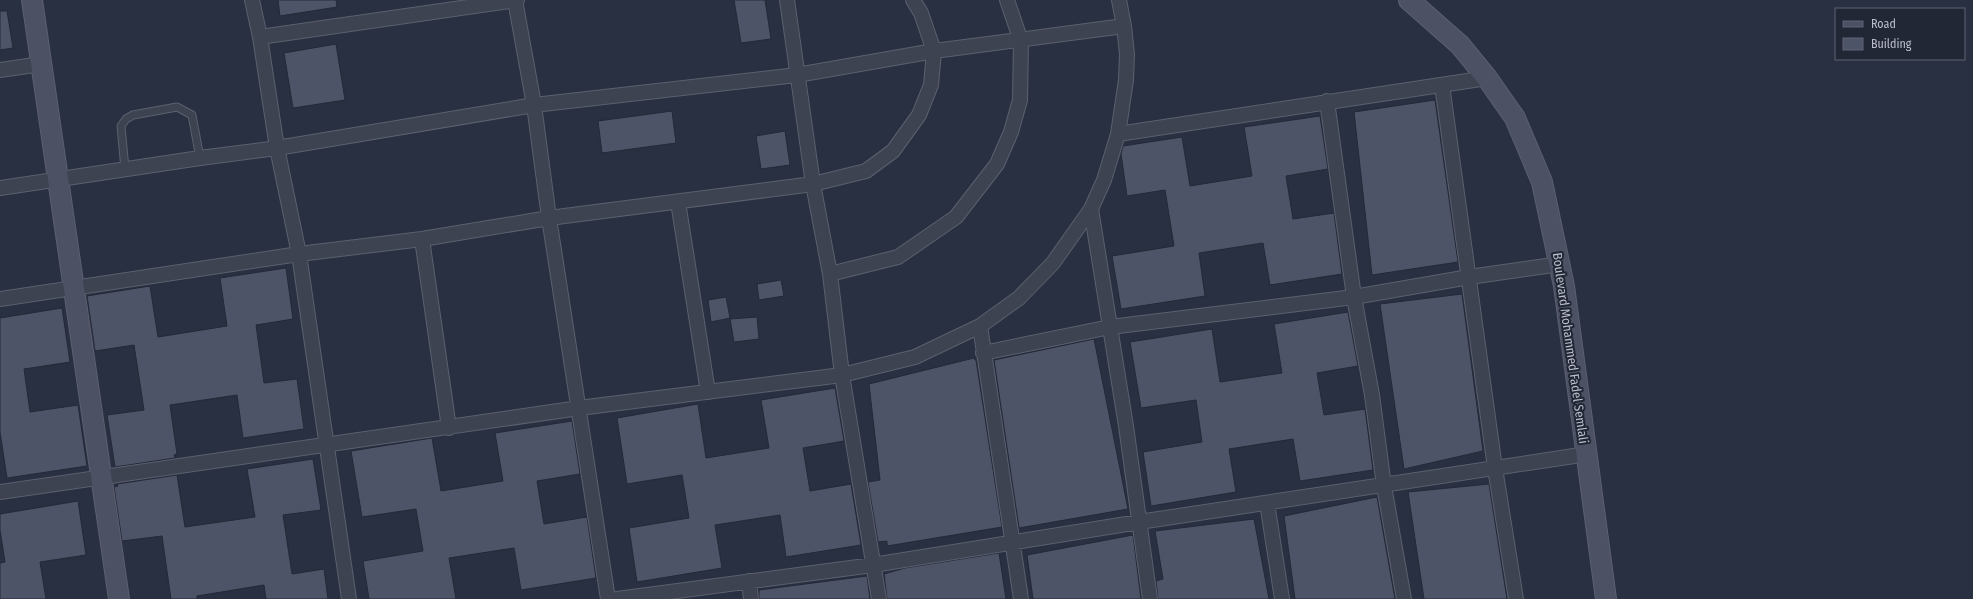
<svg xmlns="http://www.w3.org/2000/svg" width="1973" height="599" font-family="'Fira Sans Condensed',sans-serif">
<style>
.building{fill:#4e5468;stroke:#242938}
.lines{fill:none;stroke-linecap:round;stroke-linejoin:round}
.lane-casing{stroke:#5c606e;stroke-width:9}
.street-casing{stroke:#5c606e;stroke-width:16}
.secondary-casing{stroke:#5c606e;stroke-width:22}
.lane{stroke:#3d4351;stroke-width:7}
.street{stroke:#3d4351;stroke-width:14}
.secondary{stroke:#4c5164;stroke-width:20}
.labels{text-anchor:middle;stroke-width:4;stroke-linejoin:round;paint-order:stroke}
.street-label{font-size:13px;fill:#bbbecb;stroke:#222736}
</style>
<rect width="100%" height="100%" fill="#293041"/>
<path class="building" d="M 278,0 L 336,0 L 337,7 L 280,16 Z
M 734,0 L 765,0 L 771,39 L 741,43 Z
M 0,11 L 7,11 L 13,48 L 0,50 Z
M 336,44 L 345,100 L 293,108 L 284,53 Z
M 1435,100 L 1458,262 L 1372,275 L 1354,112 Z
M 672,111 L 676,143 L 602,153 L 598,121 Z
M 1320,116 L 1328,169 L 1286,176 L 1293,219 L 1334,213 L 1342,274 L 1270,285 L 1263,243 L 1199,253 L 1205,296 L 1121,309 L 1112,256 L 1174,246 L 1165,190 L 1127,196 L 1121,154 L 1123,146 L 1182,137 L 1190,186 L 1252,176 L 1244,127 Z
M 785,131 L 790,165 L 761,169 L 756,136 Z
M 286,268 L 293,319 L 256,325 L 264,383 L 297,379 L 304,429 L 243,438 L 237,395 L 170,405 L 177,454 L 174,455 L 175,458 L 115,467 L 107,415 L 144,410 L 134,345 L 95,351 L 87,296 L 150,286 L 158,337 L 227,326 L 220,278 Z
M 781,280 L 784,296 L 759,300 L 757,284 Z
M 1462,294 L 1483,451 L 1404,469 L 1380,304 Z
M 726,297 L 730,318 L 711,322 L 708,300 Z
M 62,308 L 70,362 L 24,369 L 30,412 L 78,405 L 87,466 L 7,478 L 0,432 L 0,318 Z
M 1348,312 L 1358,366 L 1317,373 L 1324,415 L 1365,409 L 1373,470 L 1300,481 L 1293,439 L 1229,449 L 1236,492 L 1151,506 L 1143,452 L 1202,442 L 1196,400 L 1141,408 L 1130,342 L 1212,329 L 1220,382 L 1282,373 L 1274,324 Z
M 757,317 L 759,339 L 734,342 L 730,319 Z
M 1094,339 L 1128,509 L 1019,528 L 994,360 Z
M 974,358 L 975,360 L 976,360 L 1002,527 L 887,546 L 887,541 L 878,542 L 868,482 L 880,480 L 869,384 Z
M 835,388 L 844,441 L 803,448 L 810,491 L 851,484 L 861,545 L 786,557 L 780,515 L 715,525 L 722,568 L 637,582 L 629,528 L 689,518 L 682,475 L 627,484 L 617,418 L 698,404 L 706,458 L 769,448 L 761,400 Z
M 572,421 L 580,474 L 537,481 L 544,524 L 587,517 L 596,578 L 521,590 L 514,548 L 449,558 L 456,599 L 369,599 L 363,561 L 423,551 L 416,509 L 362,517 L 351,451 L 432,438 L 441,491 L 503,481 L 495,433 Z
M 313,459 L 321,510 L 283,515 L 292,574 L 324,569 L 328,599 L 266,599 L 264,585 L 197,596 L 197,599 L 171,599 L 162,536 L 122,541 L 114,487 L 118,486 L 117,484 L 177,475 L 185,527 L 255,517 L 247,469 Z
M 1489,484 L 1507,599 L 1424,599 L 1408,492 Z
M 1377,497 L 1395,599 L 1295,599 L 1284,516 Z
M 78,501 L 86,555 L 40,562 L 46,599 L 0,599 L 0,563 L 5,562 L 0,530 L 0,514 Z
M 1254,519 L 1269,599 L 1158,599 L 1156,581 L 1163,579 L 1155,531 Z
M 1133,535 L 1141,599 L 1033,599 L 1027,555 Z
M 999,553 L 1006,599 L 887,599 L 884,574 L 905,568 Z
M 867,576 L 870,599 L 759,599 L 759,590 Z"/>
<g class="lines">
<defs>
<path id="lane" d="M 125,169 L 121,126 L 126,119 L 133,115 L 177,107 L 192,115 L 200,158"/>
<path id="street" d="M 252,0 L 260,37 L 277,148 L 299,254 L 349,599
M 515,0 L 534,105 L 549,218 L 608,599
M 787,0 L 813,184 L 830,274 L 842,375 L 879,599
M 260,37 L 517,0
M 0,70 L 41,64
M 1442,85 L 1495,468 L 1516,599
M 1327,101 L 1354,297 L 1372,395 L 1384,486 L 1404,599
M 1118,134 L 1487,78
M 0,188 L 200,158 L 277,148 L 534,105 L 797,75 L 934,51 L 1124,26
M 678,202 L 708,392
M 1091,209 L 1126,426 L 1150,599
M 422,239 L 449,428
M 830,274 L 898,257 L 956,217 L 997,164 L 1011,132 L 1020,100 L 1021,41 L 1007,0
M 0,299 L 299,254 L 422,239 L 549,218 L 813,184 L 866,171 L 893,151 L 919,115 L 931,85 L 934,51 L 921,13 L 913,0
M 980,326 L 1021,599
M 983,353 L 1110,327 L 1354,297 L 1469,277 L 1560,264
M 0,492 L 579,408 L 842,375 L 915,357 L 980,326 L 1019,298 L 1053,263 L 1091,209 L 1104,180 L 1118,134 L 1126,80 L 1127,54 L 1124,26 L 1119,0
M 1267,503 L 1282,599
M 749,581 L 751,599
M 617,599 L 873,565 L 1139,522 L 1587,454"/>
<path id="secondary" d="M 32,0 L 119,599
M 1409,0 L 1460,45 L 1487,78 L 1515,118 L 1542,182 L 1564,286 L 1606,599"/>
</defs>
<use href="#lane" class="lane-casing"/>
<use href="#street" class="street-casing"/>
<use href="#secondary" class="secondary-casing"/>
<use href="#lane" class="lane"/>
<use href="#street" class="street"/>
<use href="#secondary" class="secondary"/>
</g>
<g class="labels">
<g class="street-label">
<text transform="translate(1571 348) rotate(82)" y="5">Boulevard Mohammed Fadel Semlali</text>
</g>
</g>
<rect x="1835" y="8" width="130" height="52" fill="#222736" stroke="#5f6372"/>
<rect x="1843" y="21" width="20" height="6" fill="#4c5164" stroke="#5f6372"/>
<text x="1871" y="28" font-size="12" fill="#bbbecb">Road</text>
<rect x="1843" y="38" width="20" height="12" fill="#4e5468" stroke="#5f6372"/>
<text x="1871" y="48" font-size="12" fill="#bbbecb">Building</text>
</svg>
